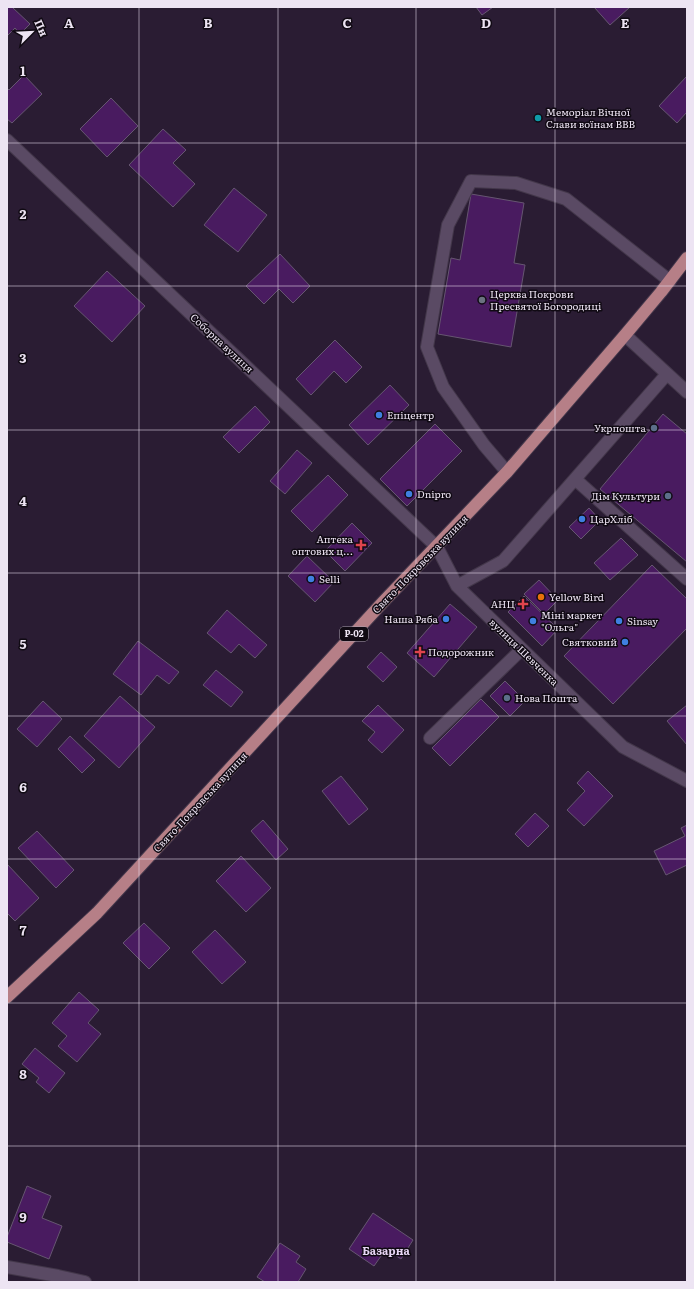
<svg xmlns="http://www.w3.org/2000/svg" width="694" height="1289" font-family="Literata,serif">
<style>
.building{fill:#491b60;stroke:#665671}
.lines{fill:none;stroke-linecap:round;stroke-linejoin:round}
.minor-casing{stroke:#43374a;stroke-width:14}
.major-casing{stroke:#43374a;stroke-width:14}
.minor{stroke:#5a4a64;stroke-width:12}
.major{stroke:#b67f87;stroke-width:12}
.grid{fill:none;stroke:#ede4f3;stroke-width:1;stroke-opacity:0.55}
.culture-dot{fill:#0f9aa8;stroke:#100a13;stroke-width:1.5}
.worship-dot{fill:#6b7280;stroke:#100a13;stroke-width:1.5}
.shop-dot{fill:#3f7fe0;stroke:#100a13;stroke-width:1.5}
.service-dot{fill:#5c6f8a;stroke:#100a13;stroke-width:1.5}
.health-dot{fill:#e0444e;stroke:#100a13;stroke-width:1.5}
.food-dot{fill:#e8710a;stroke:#100a13;stroke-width:1.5}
.labels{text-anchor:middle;stroke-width:3;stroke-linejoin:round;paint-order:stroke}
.shield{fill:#100a13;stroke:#aba3b0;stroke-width:1}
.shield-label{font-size:9px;font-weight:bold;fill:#ede4f3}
.poi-label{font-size:10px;fill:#ede4f3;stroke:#100a13;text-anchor:start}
.street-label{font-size:10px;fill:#ede4f3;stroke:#100a13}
.neighbourhood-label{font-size:11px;font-weight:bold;fill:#e7d5f4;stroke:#100a13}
.grid-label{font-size:13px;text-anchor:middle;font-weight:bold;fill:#ede4f3;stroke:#100a13;stroke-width:3;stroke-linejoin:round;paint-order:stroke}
</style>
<rect width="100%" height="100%" fill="#2a1c33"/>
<path class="building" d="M 7,7 L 12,7 L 30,24 L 20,34 L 15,28 L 7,36 Z
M 476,7 L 493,7 L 482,15 Z
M 594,7 L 630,7 L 610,25 Z
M 24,75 L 42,94 L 12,123 L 7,119 L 7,88 L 9,90 Z
M 687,76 L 687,112 L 677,123 L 659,106 Z
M 111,98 L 138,126 L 107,157 L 80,129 Z
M 163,129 L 186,150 L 173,163 L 195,184 L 173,207 L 129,165 Z
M 234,188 L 267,215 L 238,252 L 204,225 Z
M 471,194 L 524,203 L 514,263 L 525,265 L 511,347 L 438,334 L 451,258 L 460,260 Z
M 280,254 L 310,286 L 293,303 L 279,289 L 264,304 L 246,286 Z
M 107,271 L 145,306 L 112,342 L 74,306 Z
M 335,340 L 362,367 L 346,383 L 334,371 L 311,395 L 296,379 Z
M 390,385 L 409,405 L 368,445 L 349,425 Z
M 255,406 L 270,422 L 239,453 L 223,437 Z
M 663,414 L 687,434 L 687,562 L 600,489 Z
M 435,424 L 462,451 L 407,506 L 380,479 Z
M 297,450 L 312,463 L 285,494 L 270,481 Z
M 328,475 L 348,495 L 312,532 L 291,511 Z
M 589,508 L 600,520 L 581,539 L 569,527 Z
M 352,523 L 372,543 L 345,571 L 325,551 Z
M 621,538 L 638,555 L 610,580 L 594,563 Z
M 307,556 L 334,582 L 315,602 L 288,576 Z
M 652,565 L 687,599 L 687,628 L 613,704 L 564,656 Z
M 539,580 L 558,600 L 544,614 L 524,594 Z
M 524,596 L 558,629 L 542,646 L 508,612 Z
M 450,604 L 477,627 L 434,677 L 407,653 Z
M 227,610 L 267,645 L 255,658 L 239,644 L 231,653 L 207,633 Z
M 138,641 L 179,672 L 169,684 L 157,675 L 141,695 L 113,674 Z
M 381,652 L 397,667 L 383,682 L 367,667 Z
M 216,670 L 243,692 L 231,707 L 203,685 Z
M 505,681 L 525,701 L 510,716 L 490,696 Z
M 120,696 L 155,727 L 119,768 L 84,736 Z
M 481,699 L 499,717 L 450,766 L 432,748 Z
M 43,701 L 62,719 L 37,747 L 17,729 Z
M 378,705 L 404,730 L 382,753 L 368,740 L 375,732 L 362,721 Z
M 687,705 L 687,745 L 667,721 Z
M 70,736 L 95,760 L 82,773 L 58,749 Z
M 588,771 L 613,796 L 584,826 L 567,810 L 585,791 L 577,783 Z
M 341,776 L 368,809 L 349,825 L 322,791 Z
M 535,813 L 549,826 L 528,847 L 515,834 Z
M 263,820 L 288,849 L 276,860 L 251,831 Z
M 687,825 L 687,865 L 666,875 L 654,851 L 685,836 L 681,828 Z
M 37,831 L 74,870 L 56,888 L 18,848 Z
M 241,856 L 271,888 L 246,912 L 216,881 Z
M 7,864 L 39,898 L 15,921 L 7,913 Z
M 144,923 L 170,948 L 149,969 L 123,943 Z
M 215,930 L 246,962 L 222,984 L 192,952 Z
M 79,992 L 99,1010 L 88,1023 L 101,1034 L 77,1062 L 58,1046 L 67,1036 L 52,1023 Z
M 35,1048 L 65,1073 L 49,1093 L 36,1082 L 39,1078 L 22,1064 Z
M 27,1186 L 51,1196 L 42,1218 L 62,1226 L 49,1259 L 7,1242 L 7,1237 Z
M 373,1213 L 413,1240 L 401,1259 L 386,1249 L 374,1266 L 349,1249 Z
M 280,1243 L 300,1256 L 296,1262 L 306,1269 L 298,1282 L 265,1282 L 257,1277 Z"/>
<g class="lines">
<defs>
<path id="minor" d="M 7,140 L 437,547 L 457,586 L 623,747 L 687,781
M 625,335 L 687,392
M 507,472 L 484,445 L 443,387 L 427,347 L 448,225 L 471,181 L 516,183 L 566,199 L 670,281
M 575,479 L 687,579
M 457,586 L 503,561 L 667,374
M 430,738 L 521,650
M 7,1267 L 58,1276 L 85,1282"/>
<path id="major" d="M 7,997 L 97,913 L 383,602 L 507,472 L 625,335 L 661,292 L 687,258"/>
</defs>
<use href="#minor" class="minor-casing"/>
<use href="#major" class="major-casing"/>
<use href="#minor" class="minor"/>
<use href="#major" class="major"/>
</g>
<path class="grid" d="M 139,7 L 139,1282M 278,7 L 278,1282M 416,7 L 416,1282M 555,7 L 555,1282M 7,143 L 687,143M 7,286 L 687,286M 7,430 L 687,430M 7,573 L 687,573M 7,716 L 687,716M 7,859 L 687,859M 7,1003 L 687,1003M 7,1146 L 687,1146"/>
<circle class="culture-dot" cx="538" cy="118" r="4"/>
<circle class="worship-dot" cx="482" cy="300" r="4"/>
<g class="shop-dot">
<circle cx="379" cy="415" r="4"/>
<circle cx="409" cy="494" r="4"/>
<circle cx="582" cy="519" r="4"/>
<circle cx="311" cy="579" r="4"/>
<circle cx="446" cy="619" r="4"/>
<circle cx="533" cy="621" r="4"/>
<circle cx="619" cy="621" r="4"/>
<circle cx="625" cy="642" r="4"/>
</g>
<g class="service-dot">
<circle cx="654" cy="428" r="4"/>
<circle cx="668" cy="496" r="4"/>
<circle cx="507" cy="698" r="4"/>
</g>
<g class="health-dot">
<path d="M359 539h4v4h4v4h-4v4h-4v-4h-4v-4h4z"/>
<path d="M521 598h4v4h4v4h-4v4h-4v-4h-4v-4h4z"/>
<path d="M418 646h4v4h4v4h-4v4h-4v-4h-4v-4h4z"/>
</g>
<circle class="food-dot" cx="541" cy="597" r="4"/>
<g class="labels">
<rect class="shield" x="340" y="627" width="28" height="14" rx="3"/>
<g class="shield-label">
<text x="354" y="637">Р-02</text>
</g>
<g class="poi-label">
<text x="546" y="116">Меморіал Вічної<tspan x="546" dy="12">Слави воїнам ВВВ</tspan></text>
<text x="490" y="298">Церква Покрови<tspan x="490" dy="12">Пресвятої Богородиці</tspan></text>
<text x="387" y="419">Епіцентр</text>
<text x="646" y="432" text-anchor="end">Укрпошта</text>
<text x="417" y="498">Dnipro</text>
<text x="660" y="500" text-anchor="end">Дім Культури</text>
<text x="590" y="523">ЦарХліб</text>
<text x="353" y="543" text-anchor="end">Аптека<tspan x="353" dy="12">оптових ц...</tspan></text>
<text x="319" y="583">Selli</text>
<text x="549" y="601">Yellow Bird</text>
<text x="515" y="608" text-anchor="end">АНЦ</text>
<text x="541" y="619">Міні маркет<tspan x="541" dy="12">"Ольга"</tspan></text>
<text x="438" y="623" text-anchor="end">Наша Ряба</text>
<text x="627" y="625">Sinsay</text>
<text x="617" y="646" text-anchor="end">Святковий</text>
<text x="428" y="656">Подорожник</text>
<text x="515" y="702">Нова Пошта</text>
</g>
<g class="street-label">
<text transform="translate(222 343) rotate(43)" y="4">Соборна вулиця</text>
<text transform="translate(420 564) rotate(-46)" y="4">Свято-Покровська вулиця</text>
<text transform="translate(524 652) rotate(44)" y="4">вулиця Шевченка</text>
<text transform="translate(200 802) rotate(-47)" y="4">Свято-Покровська вулиця</text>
</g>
<g class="neighbourhood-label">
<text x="386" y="1255">Базарна</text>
</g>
</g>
<g class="grid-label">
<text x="69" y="28">A</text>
<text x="208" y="28">B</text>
<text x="347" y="28">C</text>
<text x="486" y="28">D</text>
<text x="625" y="28">E</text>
<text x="23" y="76">1</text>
<text x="23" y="219">2</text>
<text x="23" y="363">3</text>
<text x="23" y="506">4</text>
<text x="23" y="649">5</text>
<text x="23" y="792">6</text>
<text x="23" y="935">7</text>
<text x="23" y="1079">8</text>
<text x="23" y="1222">9</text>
</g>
<rect width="694" height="1289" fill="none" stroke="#ede4f3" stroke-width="16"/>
<g transform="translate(32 32) rotate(66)" stroke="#100a13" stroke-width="3" paint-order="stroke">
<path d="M0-3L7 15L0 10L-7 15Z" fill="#ede4f3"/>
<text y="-6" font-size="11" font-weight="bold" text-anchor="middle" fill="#ede4f3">Пн</text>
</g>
</svg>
